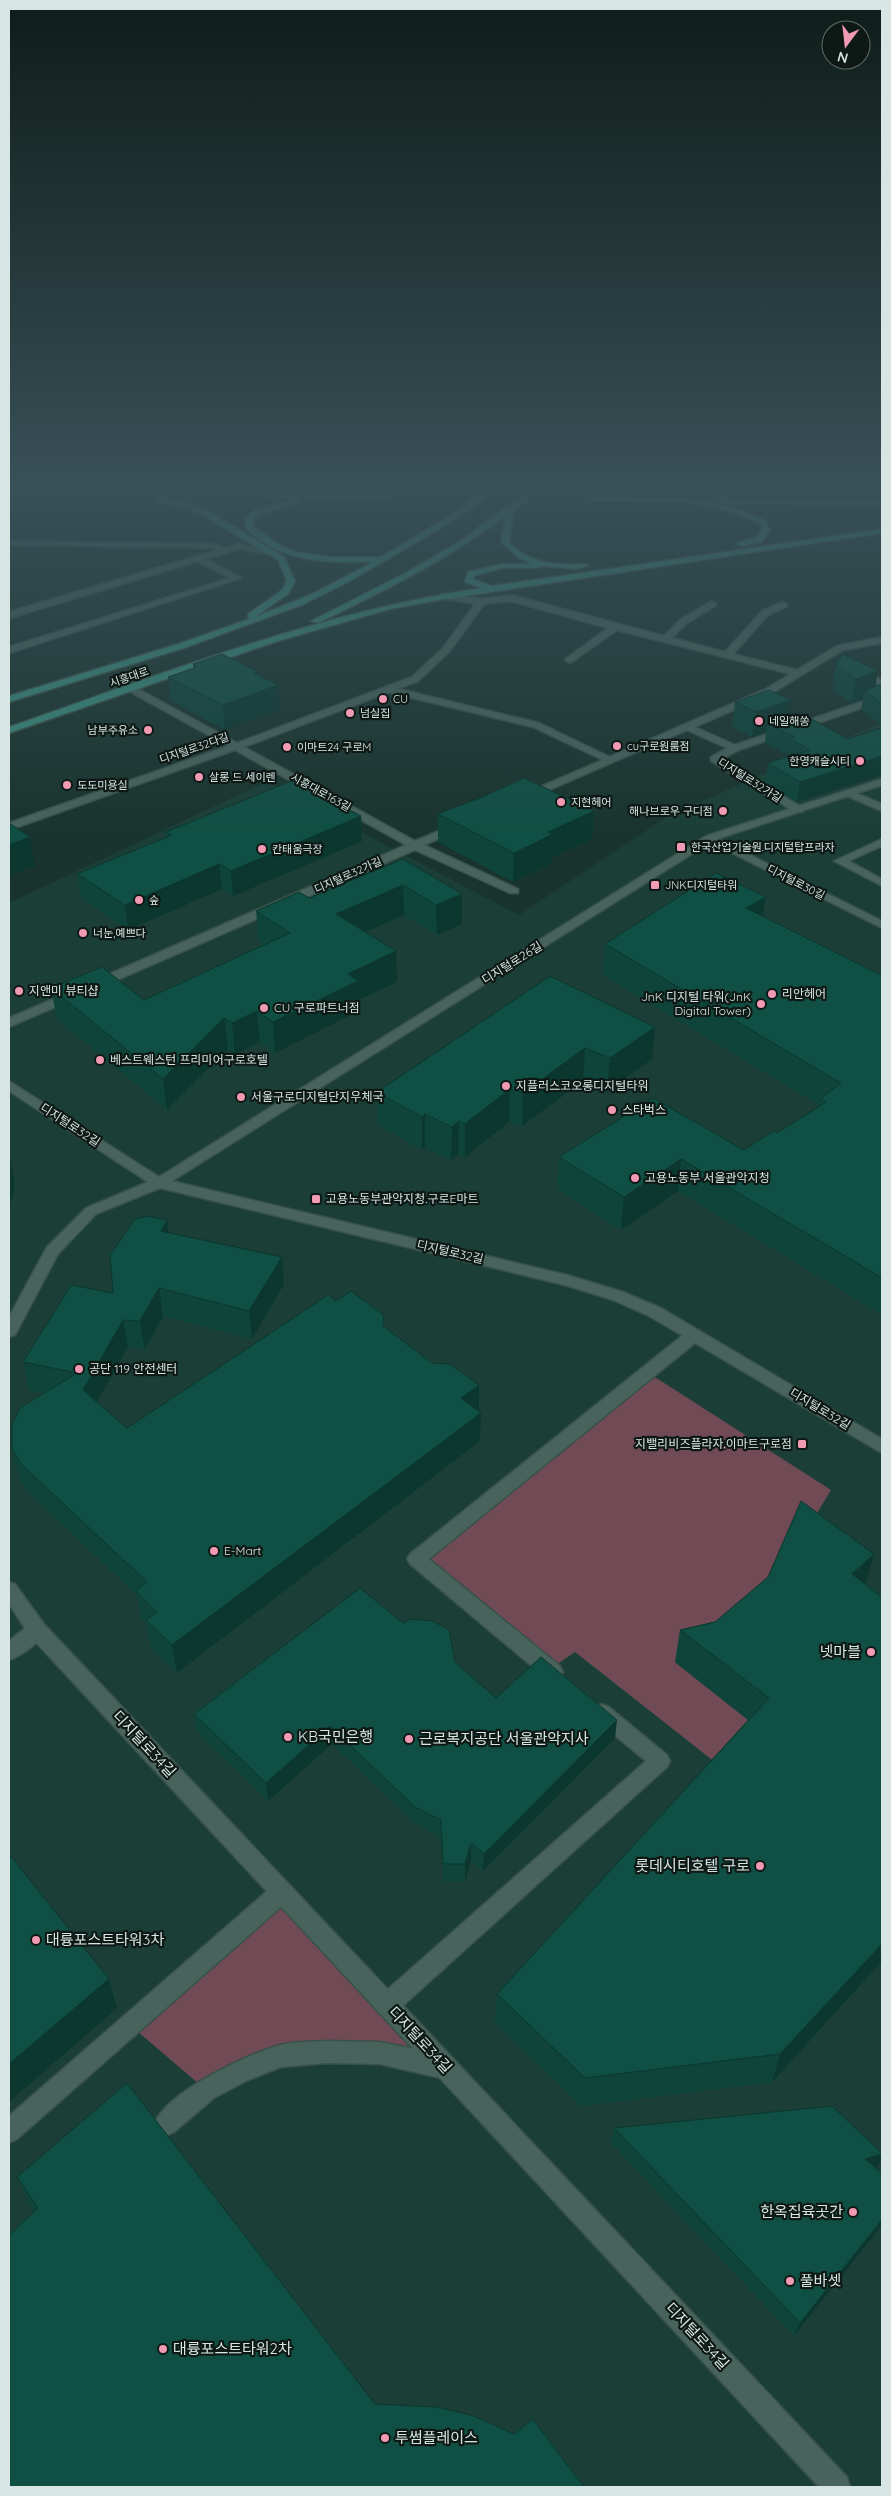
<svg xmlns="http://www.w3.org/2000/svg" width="891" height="2496" font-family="Quicksand,'Noto Sans KR',sans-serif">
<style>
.built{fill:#1b3f37}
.green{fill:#704b55}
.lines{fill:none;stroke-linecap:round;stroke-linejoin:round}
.lane-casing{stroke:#39514b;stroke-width:3}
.street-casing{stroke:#39514b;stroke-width:3}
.secondary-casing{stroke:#39514b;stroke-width:3}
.primary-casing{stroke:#39514b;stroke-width:3}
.lane{fill:#47635c;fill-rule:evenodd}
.street{fill:#47635c;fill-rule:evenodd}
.secondary{fill:#47635c;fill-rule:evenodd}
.primary{fill:#398c7c;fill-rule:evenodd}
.primary-bridge-casing{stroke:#39514b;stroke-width:10;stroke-linecap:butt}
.primary-bridge{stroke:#398c7c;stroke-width:9}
.wall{fill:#0e443a}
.shaded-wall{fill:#0b372f}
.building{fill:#104f43;stroke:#0b372f}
.poi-dot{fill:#f19ab3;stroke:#0e1916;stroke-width:2}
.labels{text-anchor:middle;stroke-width:4.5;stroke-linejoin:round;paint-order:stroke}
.far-street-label{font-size:11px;fill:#d7e6e2;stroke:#0e1916}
.far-poi-label{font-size:11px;fill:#d7e6e2;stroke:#0e1916;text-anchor:start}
.street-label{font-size:12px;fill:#d7e6e2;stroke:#0e1916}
.poi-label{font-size:12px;fill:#d7e6e2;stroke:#0e1916;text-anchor:start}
.near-poi-label{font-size:15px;fill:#d7e6e2;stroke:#0e1916;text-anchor:start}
.near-street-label{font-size:15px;fill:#d7e6e2;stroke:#0e1916}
</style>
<rect width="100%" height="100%" fill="#19342e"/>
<path class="built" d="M 882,722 L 882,2487 L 9,2487 L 9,903 L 266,782 L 519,915 L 668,816 Z"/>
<path class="green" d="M 647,1372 L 831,1490 L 767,1596 L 676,1663 L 761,1730 L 725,1770 L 575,1652 L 550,1669 L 416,1559 Z
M 282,1892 L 445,2067 L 326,2052 L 206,2090 L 130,2025 Z"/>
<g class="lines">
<defs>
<path id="lane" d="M 197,557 L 203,557 L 241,578 L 9,653 L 9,647 L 230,578 L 197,561 Z
M 387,686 L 539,723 L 616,760 L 607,762 L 533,727 L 384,691 L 382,689 Z
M 849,790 L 882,804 L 882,811 L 845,795 L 844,793 Z
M 882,839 L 882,846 L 849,861 L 882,879 L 882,886 L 834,861 Z
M 694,1329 L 700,1331 L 702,1335 L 700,1339 L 429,1559 L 560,1666 L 563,1672 L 560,1678 L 553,1680 L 546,1678 L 410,1564 L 407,1559 L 410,1554 L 688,1331 Z
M 37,1622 L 44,1624 L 46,1630 C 41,1642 21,1656 9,1660 L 9,1641 L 30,1624 Z
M 602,1704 L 609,1707 L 667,1755 L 670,1761 L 667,1767 L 395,2013 L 387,2016 L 379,2013 L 376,2005 L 379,1997 L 646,1761 L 595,1719 L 592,1713 L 595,1707 Z
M 282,1882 L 290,1885 L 293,1892 L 290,1899 L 17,2139 L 9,2143 L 9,2116 L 274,1885 Z
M 326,2041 L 380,2042 L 445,2055 L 453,2059 L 457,2067 L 453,2075 L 445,2079 L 380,2064 L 326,2063 L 281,2067 L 246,2081 L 214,2098 L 174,2132 L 166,2136 L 158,2132 L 154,2124 C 168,2091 246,2055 280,2045 C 294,2041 311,2042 326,2041 Z"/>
<path id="street" d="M 9,541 L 216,544 L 225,548 L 239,544 L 277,553 L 273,555 L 239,549 L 9,618 L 9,612 L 217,550 L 214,548 L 9,545 Z
M 445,593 L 481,599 L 511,595 L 664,636 L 681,619 L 712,601 L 716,604 L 715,606 L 687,623 L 672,638 L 725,652 L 762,611 L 783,602 L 787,605 L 786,607 L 768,615 L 733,654 L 797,670 L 837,646 L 882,637 L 882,643 L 843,650 L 772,693 L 695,727 L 735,745 L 882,695 L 882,701 L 739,750 L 722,759 L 803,808 L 803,812 L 795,812 L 711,761 L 711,757 L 727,748 L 687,730 L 528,799 L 523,796 L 524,794 L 766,689 L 791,674 L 617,630 L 570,663 L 565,660 L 567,658 L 608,628 L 511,601 L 484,604 L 449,652 L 418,681 L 244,747 L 415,841 L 453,825 L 461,825 L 461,829 L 424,845 L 518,889 L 518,893 L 510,893 L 415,850 L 99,988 L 91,988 L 89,985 L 91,982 L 406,845 L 235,750 L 9,830 L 9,823 L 228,746 L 127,690 L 127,686 L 133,686 L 237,743 L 412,677 L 443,648 L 475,604 L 442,598 L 442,594 Z
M 857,666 L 863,666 L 882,681 L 882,688 L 857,670 Z
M 710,835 L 882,921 L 882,928 L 706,840 L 705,838 Z
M 72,991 L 76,992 L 78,995 L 76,998 L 9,1027 L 9,1018 Z"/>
<path id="secondary" d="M 882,779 L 882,785 L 714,840 L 172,1181 L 567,1275 L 623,1292 L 661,1308 L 882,1439 L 882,1453 L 649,1316 L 613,1300 L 565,1285 L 160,1188 L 96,1214 L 58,1254 L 15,1335 L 9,1337 L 9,1317 L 47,1247 L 86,1208 L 148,1182 L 9,1091 L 9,1081 L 159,1177 L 706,836 Z
M 9,1582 L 15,1584 L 44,1624 L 847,2477 L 850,2487 L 819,2487 L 30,1636 L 9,1604 Z"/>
<path id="primary" d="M 377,484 L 393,484 L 399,487 L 395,489 Z
M 493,484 L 502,484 L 469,510 L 436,531 L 350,581 L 302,605 L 184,648 L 9,702 L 9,696 L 178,644 L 252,618 L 248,618 L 248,614 L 282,590 L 287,581 L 278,560 L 199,513 L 185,507 L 158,502 L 158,498 L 187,503 L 205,509 L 284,557 L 295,581 L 288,594 L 255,617 L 312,594 L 373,562 C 328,563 279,563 246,528 L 245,520 L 254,510 L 298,499 L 298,503 L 260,514 L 253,520 L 254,527 L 281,546 L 296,552 L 331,557 L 381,557 L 453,514 Z
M 537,484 L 546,484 L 514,510 L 509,542 C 528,564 558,565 585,564 L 589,566 L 575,569 L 541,566 L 537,568 L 502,568 L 474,576 L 473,579 L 492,586 L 882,529 L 882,533 L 445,599 L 390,609 L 278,641 L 9,733 L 9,727 C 165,673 319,612 482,588 L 465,582 L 468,572 L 502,564 L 532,564 L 517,557 L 501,542 L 506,516 C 448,559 383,592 318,623 L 311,621 L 402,575 L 459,542 Z
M 856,484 L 882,486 L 882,490 Z
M 693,487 L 696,490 L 736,491 L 740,493 L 736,495 L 684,494 L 681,491 L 641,492 L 637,490 L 641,488 Z
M 9,490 L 390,494 L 394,496 L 390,498 L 9,494 Z
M 594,497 C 656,497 709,493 766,521 L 770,531 L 761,542 L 741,546 L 737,544 L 738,542 L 755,538 L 762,531 L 760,524 L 737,513 L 684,502 L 591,501 L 591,497 Z
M 723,499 L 882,501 L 882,505 L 720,503 L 720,499 Z"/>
</defs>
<use href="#lane" class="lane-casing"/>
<use href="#street" class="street-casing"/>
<use href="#secondary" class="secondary-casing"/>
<use href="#primary" class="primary-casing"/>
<use href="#lane" class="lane"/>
<use href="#street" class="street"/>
<use href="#secondary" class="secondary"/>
<use href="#primary" class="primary"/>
<defs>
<path id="primary-bridge" d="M 395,487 L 605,490"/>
</defs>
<use href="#primary-bridge" class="primary-bridge-casing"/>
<use href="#primary-bridge" class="primary-bridge"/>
</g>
<path class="wall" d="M 193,664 L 258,676 L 280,710 L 225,730 L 171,701 L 168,677 L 193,668 Z
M 836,665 L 875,687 L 882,684 L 882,725 L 861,710 L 863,700 L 852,703 L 832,689 Z
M 791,700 L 788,717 L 848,739 L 797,802 L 765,783 L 768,763 L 787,757 L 788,755 L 765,743 L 766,732 L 752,737 L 732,727 L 735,702 Z
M 594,811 L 592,839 L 552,858 L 552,863 L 513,882 L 438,842 L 438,814 Z
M 361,816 L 362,841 L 233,896 L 222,889 L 128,930 L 82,899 L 77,874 L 166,838 L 166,832 Z
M 403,859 L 462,924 L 437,935 L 404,915 L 365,932 L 396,951 L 397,982 L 358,1000 L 359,1011 L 275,1053 L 260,1042 L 235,1054 L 228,1049 L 167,1110 L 57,1019 L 51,988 L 144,1000 L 264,944 L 259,941 L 256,911 L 309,898 Z
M 766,897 L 763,916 L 881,975 L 882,974 L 882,1315 L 678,1191 L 621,1230 L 557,1189 L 559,1157 L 744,1150 L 777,1133 L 818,1107 L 819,1105 L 603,975 L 605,944 Z
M 550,976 L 652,1059 L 607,1091 L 583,1081 L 522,1126 L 509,1122 L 465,1157 L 458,1154 L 451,1160 L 425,1148 L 422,1150 L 378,1125 L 377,1092 Z
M 167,1220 L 168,1233 L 282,1257 L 284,1284 L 252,1339 L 163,1316 L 145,1349 L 128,1347 L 97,1402 L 127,1428 L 336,1301 L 385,1328 L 479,1411 L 480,1441 L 177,1673 L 151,1647 L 146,1623 L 142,1619 L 137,1595 L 28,1492 L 19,1477 L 12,1449 L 44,1393 L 29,1390 L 23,1362 L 113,1293 Z
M 866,1585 L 882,1597 L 882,1961 L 772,2082 L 581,2106 L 495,2023 L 497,1994 L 748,1720 L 675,1662 L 680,1630 Z
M 403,1623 L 455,1662 L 496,1698 L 615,1738 L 483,1871 L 471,1860 L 465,1882 L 443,1881 L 441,1837 L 416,1824 L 332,1744 L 268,1801 L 197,1732 L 194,1714 Z
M 614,2128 L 882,2153 L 882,2156 L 877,2169 L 794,2336 L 611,2143 Z
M 17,2177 L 375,2404 L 9,2487 L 34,2212 L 29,2203 Z"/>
<path class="shaded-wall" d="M 878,671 L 874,696 L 864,691 L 863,700 L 852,703 L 856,679 Z
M 258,672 L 260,692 L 278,685 L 280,710 L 225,730 L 223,705 L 254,673 Z
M 791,700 L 787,725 L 767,724 L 766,732 L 752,737 L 756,712 Z
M 882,756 L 882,775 L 797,802 L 800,782 Z
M 594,811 L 592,839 L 552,858 L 552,863 L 513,882 L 514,853 L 548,832 Z
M 361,816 L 362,841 L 233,896 L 231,871 Z
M 30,837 L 35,866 L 9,876 L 9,845 Z
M 219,864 L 222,889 L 128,930 L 125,905 Z
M 403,885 L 404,915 L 337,944 L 336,914 Z
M 462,894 L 462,924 L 437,935 L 436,905 Z
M 766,897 L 761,927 L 746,908 Z
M 396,951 L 397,982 L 358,1000 L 359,1011 L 275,1053 L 273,1022 L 348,974 Z
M 257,1011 L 260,1042 L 235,1054 L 232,1023 Z
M 224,1018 L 228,1049 L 167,1110 L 163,1079 Z
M 655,1027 L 652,1059 L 607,1091 L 610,1058 Z
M 585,1048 L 583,1081 L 522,1126 L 523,1093 Z
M 510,1089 L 509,1122 L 465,1157 L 465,1124 Z
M 425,1114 L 425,1148 L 422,1150 L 422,1117 Z
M 459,1121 L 458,1154 L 451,1160 L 452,1127 Z
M 9,1154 L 15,1184 L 13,1197 L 9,1206 Z
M 681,1159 L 678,1191 L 621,1230 L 624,1197 Z
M 167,1220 L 171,1248 L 161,1231 Z
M 282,1257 L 284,1284 L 252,1339 L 249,1311 Z
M 159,1288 L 163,1316 L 145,1349 L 140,1321 Z
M 123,1320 L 128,1347 L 88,1418 L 83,1390 Z
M 479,1385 L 479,1413 L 461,1398 Z
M 481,1413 L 480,1441 L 177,1673 L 172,1645 Z
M 874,1554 L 865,1587 L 852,1574 Z
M 617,1720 L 615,1738 L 483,1871 L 484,1854 Z
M 330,1726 L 332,1744 L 268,1801 L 266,1783 Z
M 471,1843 L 471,1860 L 465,1882 L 465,1864 Z
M 882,1944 L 882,1961 L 772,2082 L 780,2054 Z
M 109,1979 L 117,2008 L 9,2102 L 9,2064 Z
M 882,2154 L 882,2156 L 877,2169 L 865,2159 Z
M 882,2220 L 882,2225 L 794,2336 L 800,2323 Z"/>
<path class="building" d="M 222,654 L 258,672 L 254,673 L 278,685 L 223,705 L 168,677 L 197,667 L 193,664 Z
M 843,654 L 878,671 L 856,679 L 836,665 Z
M 882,684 L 882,704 L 864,691 Z
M 769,690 L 791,700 L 756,712 L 735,702 Z
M 801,713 L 848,739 L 882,728 L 882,756 L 800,782 L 768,763 L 810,750 L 790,739 L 795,737 L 767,724 Z
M 524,778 L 594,811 L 548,832 L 553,834 L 514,853 L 438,814 L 480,798 Z
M 294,780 L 361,816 L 231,871 L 219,864 L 125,905 L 77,874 L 172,835 L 166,832 Z
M 9,823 L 30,837 L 9,845 Z
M 403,859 L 462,894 L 436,905 L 403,885 L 336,914 L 396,951 L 348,974 L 358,981 L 273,1022 L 257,1011 L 232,1023 L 224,1018 L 163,1079 L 51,988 L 102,967 L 144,1000 L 290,933 L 256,911 L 299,892 L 309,898 Z
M 716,873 L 766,897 L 746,908 L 881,975 L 882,974 L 882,1278 L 681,1159 L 624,1197 L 559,1157 L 653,1098 L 744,1150 L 773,1131 L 777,1133 L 826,1102 L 820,1099 L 841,1083 L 605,944 Z
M 550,976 L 655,1027 L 610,1058 L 585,1048 L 523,1093 L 510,1089 L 465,1124 L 459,1121 L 452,1127 L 425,1114 L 422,1117 L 377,1092 Z
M 148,1216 L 167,1220 L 161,1231 L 282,1257 L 249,1311 L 159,1288 L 140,1321 L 123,1320 L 83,1390 L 127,1428 L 328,1295 L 336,1301 L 351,1291 L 384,1315 L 383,1326 L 432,1363 L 450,1364 L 479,1385 L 461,1398 L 481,1413 L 172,1645 L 146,1620 L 157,1612 L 136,1591 L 147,1582 L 21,1464 L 12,1449 L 12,1424 L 20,1408 L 77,1373 L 23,1362 L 71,1285 L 113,1293 L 110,1255 L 135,1219 Z
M 801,1501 L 874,1554 L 852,1574 L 882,1597 L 882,1944 L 780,2054 L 585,2078 L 497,1994 L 769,1698 L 680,1630 L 715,1622 L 768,1577 Z
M 360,1588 L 403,1623 L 410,1619 L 433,1621 L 449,1630 L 455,1662 L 496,1698 L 541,1657 L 617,1720 L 484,1854 L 471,1843 L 465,1864 L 443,1864 L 441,1820 L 415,1807 L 330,1726 L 266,1783 L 194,1714 Z
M 9,1854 L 109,1979 L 9,2064 Z
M 127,2083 L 375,2404 L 437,2407 L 474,2416 L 514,2434 L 533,2419 L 584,2487 L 9,2487 L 9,2235 L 38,2208 L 17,2177 Z
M 832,2106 L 882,2153 L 882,2154 L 865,2159 L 882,2173 L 882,2220 L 800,2323 L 614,2128 Z"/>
<linearGradient id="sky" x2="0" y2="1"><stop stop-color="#0e1d19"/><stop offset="0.58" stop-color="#385057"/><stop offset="1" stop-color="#385057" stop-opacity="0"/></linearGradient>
<rect width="891" height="834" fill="url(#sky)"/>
<g class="poi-dot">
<circle cx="383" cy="699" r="5"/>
<circle cx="350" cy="713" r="5"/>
<circle cx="759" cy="721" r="5"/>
<circle cx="148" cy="730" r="5"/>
<circle cx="617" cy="746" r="5"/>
<circle cx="287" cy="747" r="5"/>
<circle cx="860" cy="761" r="5"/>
<circle cx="199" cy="777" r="5"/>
<circle cx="67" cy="785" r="5"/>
<circle cx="561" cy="802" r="5"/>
<circle cx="723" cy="811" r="5"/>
<rect x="676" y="842" width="10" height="10" rx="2.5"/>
<circle cx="262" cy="849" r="5"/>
<rect x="650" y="880" width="10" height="10" rx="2.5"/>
<circle cx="139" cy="900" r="5"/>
<circle cx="83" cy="933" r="5"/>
<circle cx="19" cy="991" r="5"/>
<circle cx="772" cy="994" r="5"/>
<circle cx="761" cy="1004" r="5"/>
<circle cx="264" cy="1008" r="5"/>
<circle cx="100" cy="1060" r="5"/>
<circle cx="506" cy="1086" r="5"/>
<circle cx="241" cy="1097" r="5"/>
<circle cx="612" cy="1110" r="5"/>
<circle cx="635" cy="1178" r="5"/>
<rect x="311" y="1194" width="10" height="10" rx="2.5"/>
<circle cx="79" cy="1369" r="5"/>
<rect x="797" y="1439" width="10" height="10" rx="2.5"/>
<circle cx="214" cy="1551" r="5"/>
<circle cx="871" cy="1652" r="5"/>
<circle cx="288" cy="1737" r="5"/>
<circle cx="409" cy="1739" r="5"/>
<circle cx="760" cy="1866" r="5"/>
<circle cx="36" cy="1940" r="5"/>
<circle cx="853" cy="2212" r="5"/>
<circle cx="790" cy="2281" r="5"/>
<circle cx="163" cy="2349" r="5"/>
<circle cx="385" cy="2438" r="5"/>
</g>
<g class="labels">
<g class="far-street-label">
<text transform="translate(129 677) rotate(-19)" y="4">시흥대로</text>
<text transform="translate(194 748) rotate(-19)" y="4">디지털로32다길</text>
<text transform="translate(750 780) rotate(32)" y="4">디지털로32가길</text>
<text transform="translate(321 792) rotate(29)" y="4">시흥대로163길</text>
<text transform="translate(348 875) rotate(-24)" y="4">디지털로32가길</text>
<text transform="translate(796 882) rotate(27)" y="4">디지털로30길</text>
</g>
<g class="far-poi-label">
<text x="393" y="703">CU</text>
<text x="360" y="717">넘실집</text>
<text x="769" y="725">네일해쏭</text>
<text x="138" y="734" text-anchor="end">남부주유소</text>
<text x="627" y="750">cu구로원룸점</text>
<text x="297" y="751">이마트24 구로M</text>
<text x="850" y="765" text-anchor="end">한영캐슬시티</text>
<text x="209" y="781">살롱 드 세이렌</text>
<text x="77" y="789">도도미용실</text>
<text x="571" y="806">지현헤어</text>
<text x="713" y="815" text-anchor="end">해나브로우 구디점</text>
<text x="691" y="851">한국산업기술원.디지털탑프라자</text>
<text x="272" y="853">칸태움극장</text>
<text x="665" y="889">JNK디지털타워</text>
<text x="149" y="904">숲</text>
<text x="93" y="937">너눈,예쁘다</text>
</g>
<g class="street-label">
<text transform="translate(512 963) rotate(-32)" y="4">디지털로26길</text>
<text transform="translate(70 1125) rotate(33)" y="4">디지털로32길</text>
<text transform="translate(450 1252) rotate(13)" y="4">디지털로32길</text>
<text transform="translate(820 1409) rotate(31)" y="4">디지털로32길</text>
</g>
<g class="poi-label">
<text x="29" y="995">지앤미 뷰티샵</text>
<text x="782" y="998">리안헤어</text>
<text x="751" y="1001" text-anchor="end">JnK 디지털 타워(JnK<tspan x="751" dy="14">Digital Tower)</tspan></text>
<text x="274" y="1012">CU 구로파트너점</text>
<text x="110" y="1064">베스트웨스턴 프리미어구로호텔</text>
<text x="516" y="1090">지플러스코오롱디지털타워</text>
<text x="251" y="1101">서울구로디지털단지우체국</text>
<text x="622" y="1114">스타벅스</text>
<text x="645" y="1182">고용노동부 서울관악지청</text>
<text x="326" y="1203">고용노동부관악지청.구로E마트</text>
<text x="89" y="1373">공단 119 안전센터</text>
<text x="792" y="1448" text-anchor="end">지밸리비즈플라자.이마트구로점</text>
<text x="224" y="1555">E-Mart</text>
</g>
<g class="near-poi-label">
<text x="861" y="1657" text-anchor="end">넷마블</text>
<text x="298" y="1742">KB국민은행</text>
<text x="419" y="1744">근로복지공단 서울관악지사</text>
<text x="750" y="1871" text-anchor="end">롯데시티호텔 구로</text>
<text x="46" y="1945">대륭포스트타워3차</text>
<text x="843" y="2217" text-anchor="end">한옥집육곳간</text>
<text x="800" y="2286">풀바셋</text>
<text x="173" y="2354">대륭포스트타워2차</text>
<text x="395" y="2443">투썸플레이스</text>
</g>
<g class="near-street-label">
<text transform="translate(144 1744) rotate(47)" y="5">디지털로34길</text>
<text transform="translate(420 2040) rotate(47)" y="5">디지털로34길</text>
<text transform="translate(697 2336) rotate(47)" y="5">디지털로34길</text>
</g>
</g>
<rect width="891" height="2496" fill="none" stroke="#d7e6e2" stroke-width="20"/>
<g transform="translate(846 45) rotate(195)"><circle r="24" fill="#0e1916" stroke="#5e6b68"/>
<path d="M0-4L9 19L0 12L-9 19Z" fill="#f19ab3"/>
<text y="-8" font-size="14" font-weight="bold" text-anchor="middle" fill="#d7e6e2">N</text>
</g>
</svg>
